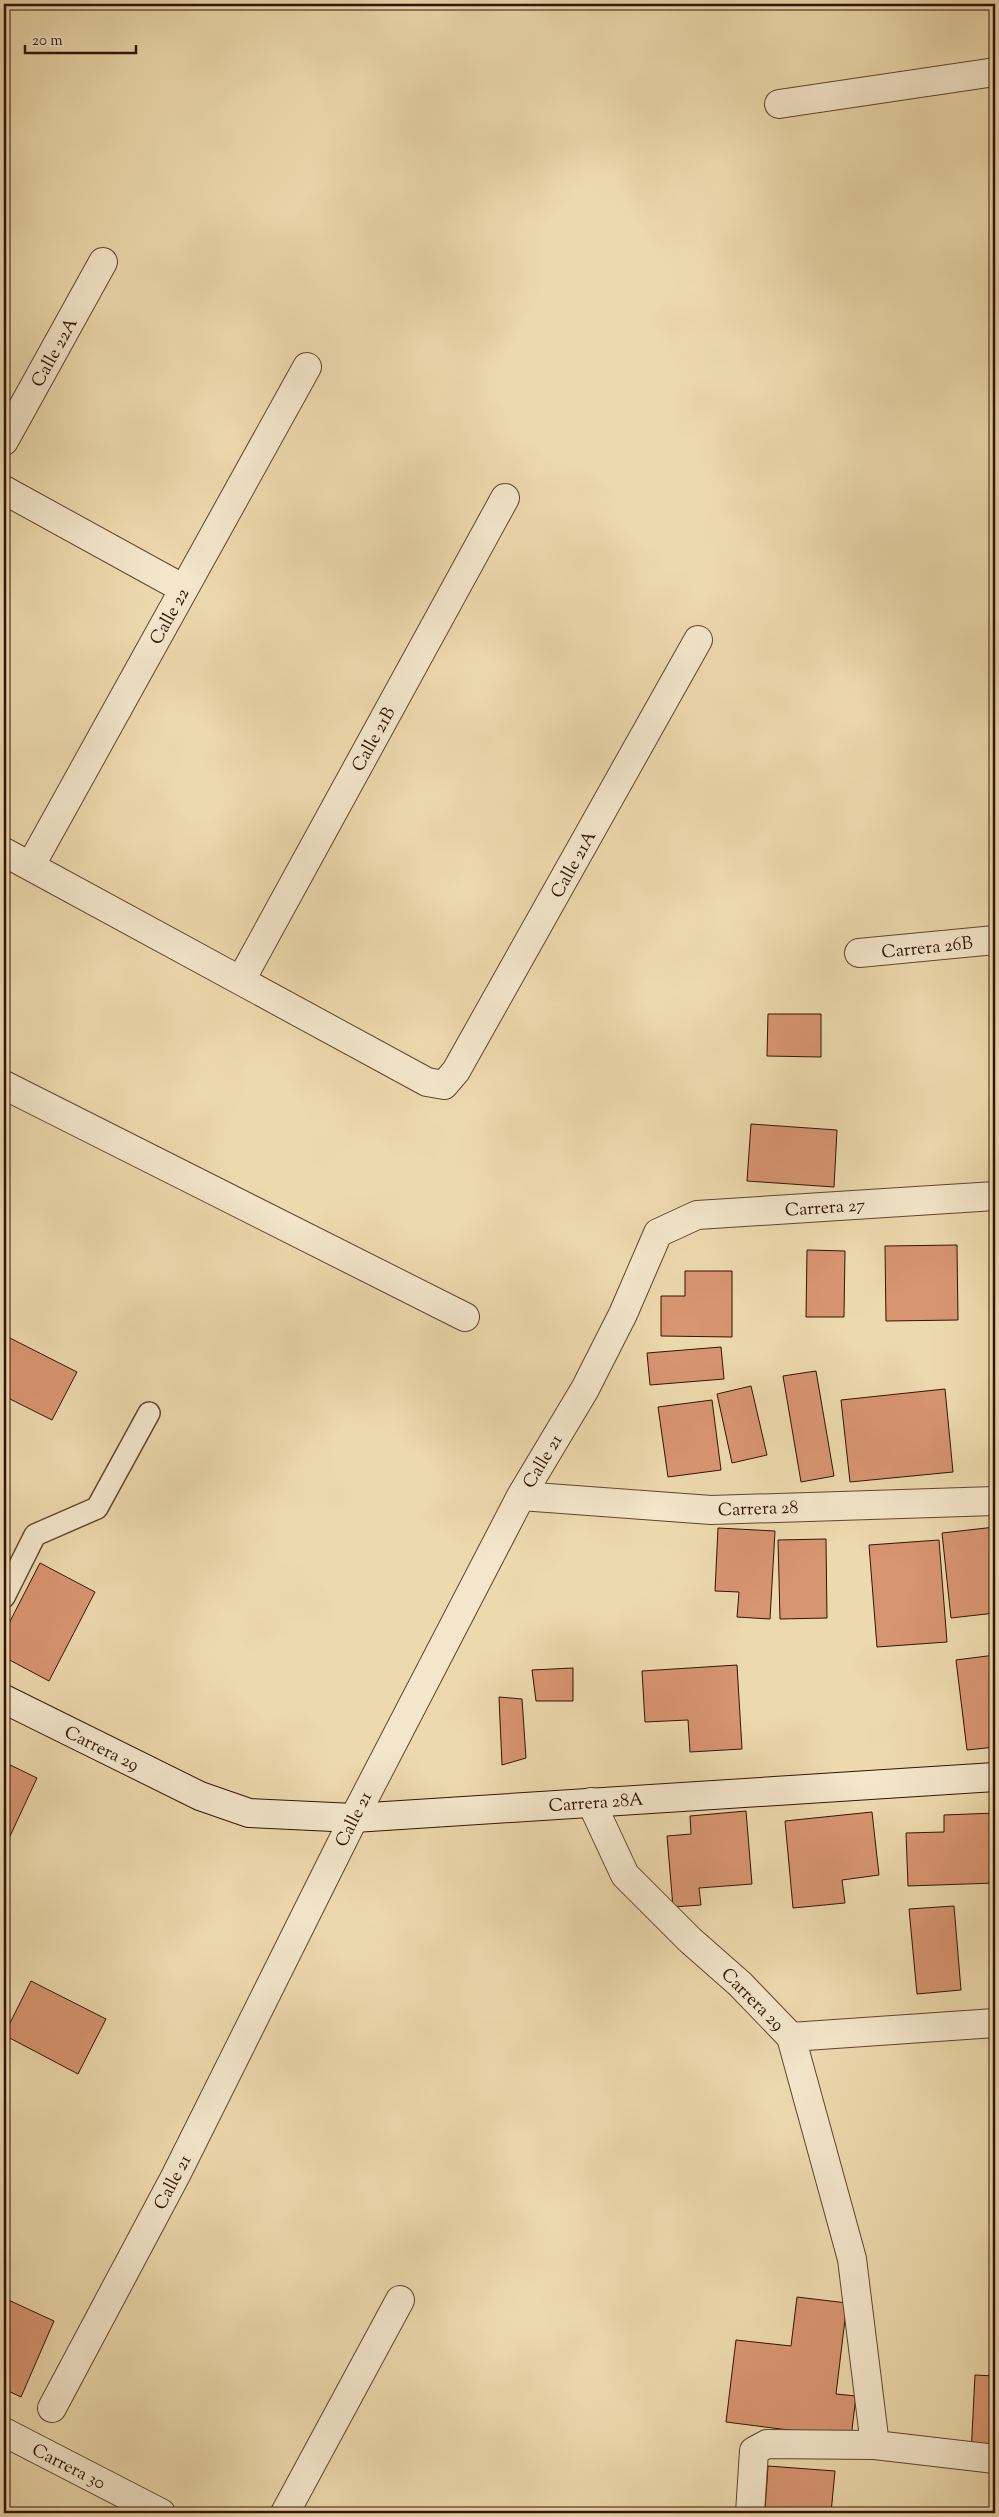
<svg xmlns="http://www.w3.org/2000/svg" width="999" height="2517" font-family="'Sorts Mill Goudy',serif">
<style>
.building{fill:#d89571;stroke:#331304}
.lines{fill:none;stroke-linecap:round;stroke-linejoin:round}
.lane-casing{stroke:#61442e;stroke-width:24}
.street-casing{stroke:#61442e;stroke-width:30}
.secondary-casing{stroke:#331304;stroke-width:30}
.lane{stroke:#f3e6ca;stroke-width:21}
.street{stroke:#f3e6ca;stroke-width:28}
.secondary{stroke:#f3e6ca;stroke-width:28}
.labels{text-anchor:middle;stroke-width:4;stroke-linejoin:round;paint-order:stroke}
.street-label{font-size:18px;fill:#331304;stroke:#f3e6ca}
</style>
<rect width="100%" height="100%" fill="#ecd9ad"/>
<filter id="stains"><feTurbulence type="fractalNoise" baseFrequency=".004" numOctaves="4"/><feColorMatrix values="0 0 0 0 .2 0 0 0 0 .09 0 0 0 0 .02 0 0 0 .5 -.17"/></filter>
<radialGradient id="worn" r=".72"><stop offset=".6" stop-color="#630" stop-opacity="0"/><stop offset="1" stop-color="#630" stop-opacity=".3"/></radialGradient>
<path class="building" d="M 768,1014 L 821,1014 L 821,1057 L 767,1056 Z
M 751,1124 L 837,1130 L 834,1187 L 747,1181 Z
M 957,1245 L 958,1320 L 886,1321 L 885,1246 Z
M 807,1250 L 845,1251 L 844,1317 L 806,1317 Z
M 685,1271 L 732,1271 L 732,1337 L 661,1336 L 661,1296 L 685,1296 Z
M 4,1335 L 77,1372 L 52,1420 L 4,1396 Z
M 721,1347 L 724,1379 L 650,1385 L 647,1353 Z
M 816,1371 L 834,1476 L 801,1482 L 783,1376 Z
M 751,1386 L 767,1455 L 732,1463 L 717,1394 Z
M 945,1389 L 953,1472 L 850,1482 L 841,1400 Z
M 712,1400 L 721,1470 L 668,1477 L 658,1407 Z
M 995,1527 L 995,1613 L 951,1618 L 942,1533 Z
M 718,1528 L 775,1531 L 770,1619 L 737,1617 L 739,1592 L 715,1591 Z
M 826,1539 L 827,1618 L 780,1619 L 778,1540 Z
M 939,1540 L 947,1642 L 877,1647 L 869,1545 Z
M 40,1563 L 95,1592 L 49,1681 L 4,1657 L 4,1633 Z
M 995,1655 L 995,1747 L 967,1750 L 956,1660 Z
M 737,1665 L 742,1749 L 690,1752 L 688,1720 L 645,1722 L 642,1671 Z
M 573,1668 L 573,1701 L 536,1701 L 532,1670 Z
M 499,1697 L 522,1699 L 526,1758 L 502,1765 Z
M 4,1762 L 37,1778 L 4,1849 Z
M 746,1811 L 752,1884 L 699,1888 L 701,1905 L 673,1907 L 667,1836 L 691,1834 L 690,1816 Z
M 872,1812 L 879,1875 L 842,1880 L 845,1903 L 793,1908 L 785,1821 Z
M 995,1813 L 995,1883 L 908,1886 L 906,1833 L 944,1832 L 944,1815 Z
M 954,1906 L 961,1990 L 917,1994 L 909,1909 Z
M 31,1981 L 106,2019 L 78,2074 L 4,2035 Z
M 797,2297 L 847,2303 L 836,2394 L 856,2396 L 851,2438 L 726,2422 L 736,2340 L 791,2346 Z
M 4,2298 L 54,2321 L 21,2397 L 4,2389 Z
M 975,2375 L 995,2376 L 995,2456 L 971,2455 Z
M 768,2466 L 835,2471 L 831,2513 L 765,2510 Z"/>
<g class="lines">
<defs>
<path id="lane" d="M 4,1597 L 35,1535 L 97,1508 L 149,1413"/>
<path id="street" d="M 779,104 L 995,72
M 4,441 L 103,262
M 4,490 L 184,589
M 4,852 L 427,1082 L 444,1085 L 456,1071 L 698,640
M 31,865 L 307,367
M 859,953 L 995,940
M 241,980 L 505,498
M 4,1085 L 465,1317
M 521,1496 L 711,1510 L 995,1501
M 591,1802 L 625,1875 L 690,1940 L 740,1984 L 791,2037 L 852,2259 L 875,2445
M 791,2037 L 995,2023
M 52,2408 L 176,2175 L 354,1818 L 521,1496 L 585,1389 L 623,1314 L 658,1233 L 697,1215 L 995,1196
M 4,2432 L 161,2513
M 285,2513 L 400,2300
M 750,2513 L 754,2451 L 767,2444 L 875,2445 L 995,2459"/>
<path id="secondary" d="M 4,1699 L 200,1796 L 249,1813 L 354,1818 L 995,1777"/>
</defs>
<use href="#lane" class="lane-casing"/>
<use href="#street" class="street-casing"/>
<use href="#secondary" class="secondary-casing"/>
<use href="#lane" class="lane"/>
<use href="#street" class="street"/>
<use href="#secondary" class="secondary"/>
</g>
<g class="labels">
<g class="street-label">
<text transform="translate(54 352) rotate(-61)" y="6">Calle 22A</text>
<text transform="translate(169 616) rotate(-61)" y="6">Calle 22</text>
<text transform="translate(373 739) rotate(-61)" y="6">Calle 21B</text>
<text transform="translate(573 864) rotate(-61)" y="6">Calle 21A</text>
<text transform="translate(927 947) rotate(-6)" y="6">Carrera 26B</text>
<text transform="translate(825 1207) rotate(-4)" y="6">Carrera 27</text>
<text transform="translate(542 1461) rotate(-59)" y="6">Calle 21</text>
<text transform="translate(758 1508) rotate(-2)" y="6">Carrera 28</text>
<text transform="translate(102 1748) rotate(26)" y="6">Carrera 29</text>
<text transform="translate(596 1802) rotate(-4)" y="6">Carrera 28A</text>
<text transform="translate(353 1819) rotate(-63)" y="6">Calle 21</text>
<text transform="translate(753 1999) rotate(45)" y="6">Carrera 29</text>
<text transform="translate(172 2182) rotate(-62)" y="6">Calle 21</text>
<text transform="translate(69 2466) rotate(27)" y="6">Carrera 30</text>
</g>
</g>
<rect width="999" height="2517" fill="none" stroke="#ecd9ad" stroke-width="20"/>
<rect x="5" y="5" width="989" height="2507" fill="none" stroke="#331304" stroke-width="2.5"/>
<rect x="10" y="10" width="979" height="2497" fill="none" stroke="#331304"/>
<path d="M25 45v8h111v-8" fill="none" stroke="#331304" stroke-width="2.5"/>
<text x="32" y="45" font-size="15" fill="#331304" stroke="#f3e6ca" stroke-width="4" paint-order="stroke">20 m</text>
<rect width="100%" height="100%" filter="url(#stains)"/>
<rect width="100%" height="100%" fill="url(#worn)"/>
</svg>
